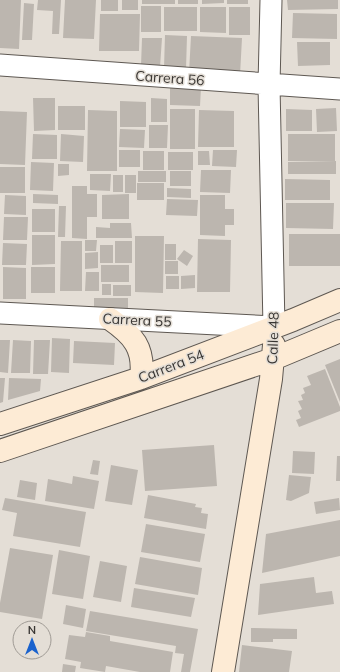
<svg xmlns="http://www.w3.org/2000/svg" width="340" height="672" font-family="Mulish,sans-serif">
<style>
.building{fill:#bcb6af}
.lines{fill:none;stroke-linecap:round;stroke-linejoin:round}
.street-casing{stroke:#5e5852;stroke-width:23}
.secondary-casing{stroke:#5e5852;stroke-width:24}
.street{stroke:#fff;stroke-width:21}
.secondary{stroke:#fdebd5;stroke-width:22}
.labels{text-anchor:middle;stroke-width:3;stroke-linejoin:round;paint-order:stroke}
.street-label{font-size:14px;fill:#393633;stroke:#e4ded6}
</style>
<rect width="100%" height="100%" fill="#e4ded6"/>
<path class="building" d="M 0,0 L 21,0 L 19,49 L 0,48 Z
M 38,0 L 61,0 L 59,34 L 52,34 L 53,11 L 37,10 Z
M 65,0 L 96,0 L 94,39 L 63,38 Z
M 101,0 L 118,0 L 118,11 L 101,11 Z
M 122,0 L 138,0 L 138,10 L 122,10 Z
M 142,0 L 175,0 L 175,4 L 142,4 Z
M 178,0 L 198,0 L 198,4 L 178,4 Z
M 202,0 L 224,0 L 224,3 L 202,4 Z
M 227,0 L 248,0 L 248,4 L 227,4 Z
M 287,0 L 338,0 L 338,9 L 288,10 Z
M 24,3 L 34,4 L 32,40 L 22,40 Z
M 141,6 L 161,6 L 161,32 L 141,32 Z
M 164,7 L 197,7 L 197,31 L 164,31 Z
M 200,7 L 226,7 L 226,33 L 200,32 Z
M 229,7 L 250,7 L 250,35 L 229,35 Z
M 293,13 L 337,14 L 337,39 L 292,38 Z
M 100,14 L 140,14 L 139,51 L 99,51 Z
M 165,35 L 187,36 L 186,69 L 164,68 Z
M 191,36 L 242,38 L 240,75 L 189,73 Z
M 142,38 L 162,38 L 160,67 L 141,66 Z
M 297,42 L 330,42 L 330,65 L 298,66 Z
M 170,86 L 201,87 L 200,106 L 170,105 Z
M 33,98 L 55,98 L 55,130 L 34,131 Z
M 151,98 L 167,99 L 167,122 L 151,122 Z
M 120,101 L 146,102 L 146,127 L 120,127 Z
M 58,106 L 85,106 L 85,130 L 58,130 Z
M 336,108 L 337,131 L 317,132 L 316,109 Z
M 170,109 L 195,109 L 195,149 L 170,149 Z
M 286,109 L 312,110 L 312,131 L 286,131 Z
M 88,110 L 117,111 L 117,171 L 87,171 Z
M 199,110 L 234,111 L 234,147 L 198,147 Z
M 0,111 L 27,112 L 25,165 L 0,164 Z
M 149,125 L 168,125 L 167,148 L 149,148 Z
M 120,129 L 145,130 L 144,148 L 119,147 Z
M 33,134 L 57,135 L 57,159 L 32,159 Z
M 61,134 L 84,136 L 83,162 L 60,161 Z
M 288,134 L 335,134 L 335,161 L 288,161 Z
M 119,150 L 140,150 L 140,167 L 119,167 Z
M 213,150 L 237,150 L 236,167 L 212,166 Z
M 143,151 L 164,151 L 164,170 L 143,170 Z
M 198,151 L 209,151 L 210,165 L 198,165 Z
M 168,152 L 193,152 L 193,170 L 168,170 Z
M 336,161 L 336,174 L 288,174 L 288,162 Z
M 31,162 L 54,163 L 53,191 L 30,190 Z
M 58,164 L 69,164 L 69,175 L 58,176 Z
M 0,167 L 25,167 L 25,193 L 0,193 Z
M 201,170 L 231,170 L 230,193 L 200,192 Z
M 138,171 L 166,171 L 166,182 L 138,182 Z
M 170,171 L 191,171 L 191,186 L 170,186 Z
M 90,174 L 111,174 L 110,191 L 90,190 Z
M 113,175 L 123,175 L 123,192 L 113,192 Z
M 125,175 L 136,175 L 136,193 L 125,193 Z
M 285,179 L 330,180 L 330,200 L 285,200 Z
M 137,183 L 164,183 L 164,200 L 137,200 Z
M 72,186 L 87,186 L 87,194 L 97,194 L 97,217 L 87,217 L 87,239 L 72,238 Z
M 167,188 L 191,189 L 191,198 L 167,197 Z
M 33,194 L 58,195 L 58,204 L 33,203 Z
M 129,194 L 129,219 L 102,219 L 102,195 Z
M 5,195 L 26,196 L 26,215 L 4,214 Z
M 200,195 L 225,195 L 225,209 L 234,209 L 234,225 L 225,225 L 225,236 L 200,235 Z
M 167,199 L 198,200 L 197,216 L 166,215 Z
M 286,203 L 334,203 L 333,229 L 286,228 Z
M 59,206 L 66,206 L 65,237 L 58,237 Z
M 32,209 L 55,209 L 55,232 L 32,232 Z
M 4,217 L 28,217 L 27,240 L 3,240 Z
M 110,223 L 131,223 L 132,238 L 96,238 L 96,227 L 110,228 Z
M 289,234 L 340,234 L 340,266 L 289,266 Z
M 32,235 L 55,235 L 55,264 L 32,265 Z
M 135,236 L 164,236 L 163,293 L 135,292 Z
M 198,239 L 231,240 L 230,292 L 197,292 Z
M 85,240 L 97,240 L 96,251 L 85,251 Z
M 61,241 L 82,241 L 82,291 L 60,291 Z
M 115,241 L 132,241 L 132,263 L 115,263 Z
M 3,243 L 27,244 L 26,265 L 2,265 Z
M 165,244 L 176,244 L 176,260 L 165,260 Z
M 100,245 L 113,245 L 113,263 L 100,263 Z
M 184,250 L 193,256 L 187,266 L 177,259 Z
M 98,252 L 98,268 L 85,269 L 85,253 Z
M 165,261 L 178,261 L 178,274 L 165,274 Z
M 101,265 L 129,265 L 129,282 L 101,282 Z
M 3,267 L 26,268 L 26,299 L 3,299 Z
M 31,267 L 55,267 L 55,293 L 31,293 Z
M 86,272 L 99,272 L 99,291 L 85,291 Z
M 195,275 L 195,288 L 181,289 L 181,276 Z
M 166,276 L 179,276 L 179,289 L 166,289 Z
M 102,284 L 111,284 L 111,295 L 102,295 Z
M 113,285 L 131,285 L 131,296 L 113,296 Z
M 94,298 L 128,298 L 128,313 L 94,313 Z
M 52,338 L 70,339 L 69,373 L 51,372 Z
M 0,340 L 10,340 L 8,373 L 0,372 Z
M 13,340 L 31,341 L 30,373 L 11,373 Z
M 34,340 L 50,340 L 48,374 L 33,374 Z
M 74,341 L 115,343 L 114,365 L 73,363 Z
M 340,359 L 340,402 L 325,365 Z
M 325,369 L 340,407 L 340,411 L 299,427 L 296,420 L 301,418 L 298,411 L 302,409 L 298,401 L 303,400 L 301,395 L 305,393 L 303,388 L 311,385 L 307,376 Z
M 0,378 L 5,378 L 3,402 L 0,403 Z
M 9,378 L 41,379 L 40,391 L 8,400 Z
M 214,445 L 217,486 L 145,491 L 142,450 Z
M 293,451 L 315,452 L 314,474 L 292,473 Z
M 337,456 L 340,456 L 340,481 L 336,481 Z
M 93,460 L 100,461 L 98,475 L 90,474 Z
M 111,465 L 138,470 L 132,505 L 105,501 Z
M 289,475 L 311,477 L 309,493 L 291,501 L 286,500 Z
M 73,476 L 99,481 L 94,509 L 45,501 L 48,479 L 72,484 Z
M 20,480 L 37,483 L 35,500 L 17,497 Z
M 148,495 L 196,504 L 195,507 L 202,508 L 201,513 L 208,514 L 206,529 L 144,518 Z
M 5,498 L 86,512 L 80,547 L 13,536 L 17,513 L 2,510 Z
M 339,498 L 340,510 L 316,514 L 314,502 Z
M 340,520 L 340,556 L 262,573 L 266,534 Z
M 146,524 L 205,534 L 200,562 L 141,552 Z
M 10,548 L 53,555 L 42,619 L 0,612 L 0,603 Z
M 59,550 L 90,556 L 83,599 L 52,594 Z
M 140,557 L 202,568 L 198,595 L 135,584 Z
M 100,561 L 127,566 L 121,602 L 93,597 Z
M 314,577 L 316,593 L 332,591 L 334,604 L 258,615 L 260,584 Z
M 134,588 L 195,598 L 191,617 L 131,607 Z
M 66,605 L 86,609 L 83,628 L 63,624 Z
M 90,611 L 198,629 L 190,672 L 181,672 L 184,654 L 175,653 L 176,646 L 86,631 Z
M 251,628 L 297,629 L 297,639 L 273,639 L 273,642 L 251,642 Z
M 86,632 L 110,636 L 110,641 L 173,652 L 170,672 L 140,672 L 106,666 L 105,672 L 80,668 L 81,662 L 65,659 L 69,635 L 85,637 Z
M 242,645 L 292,651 L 289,672 L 239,672 Z
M 63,664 L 76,666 L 75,672 L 62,672 Z"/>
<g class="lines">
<defs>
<path id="street" d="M 0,65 L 340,89
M 0,313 L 274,327 L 269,85 L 271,0"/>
<path id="secondary" d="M 110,319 C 133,335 145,348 141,378
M 0,424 L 141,378 L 293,320 L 340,300
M 0,451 L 273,359 L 340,331
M 223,672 L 271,379 L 274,345"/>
</defs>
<use href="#street" class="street-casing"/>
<use href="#secondary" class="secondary-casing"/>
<use href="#street" class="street"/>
<use href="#secondary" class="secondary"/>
</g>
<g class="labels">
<g class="street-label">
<text transform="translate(170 78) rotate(4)" y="5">Carrera 56</text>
<text transform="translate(137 320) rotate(3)" y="5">Carrera 55</text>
<text transform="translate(273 338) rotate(-88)" y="5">Calle 48</text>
<text transform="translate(171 366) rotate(-21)" y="5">Carrera 54</text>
</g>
</g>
<g transform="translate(32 640)"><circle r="19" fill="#e4ded6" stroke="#a09b95"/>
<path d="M0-3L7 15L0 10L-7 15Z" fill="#1a62cd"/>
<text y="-6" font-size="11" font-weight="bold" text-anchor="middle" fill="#393633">N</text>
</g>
</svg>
